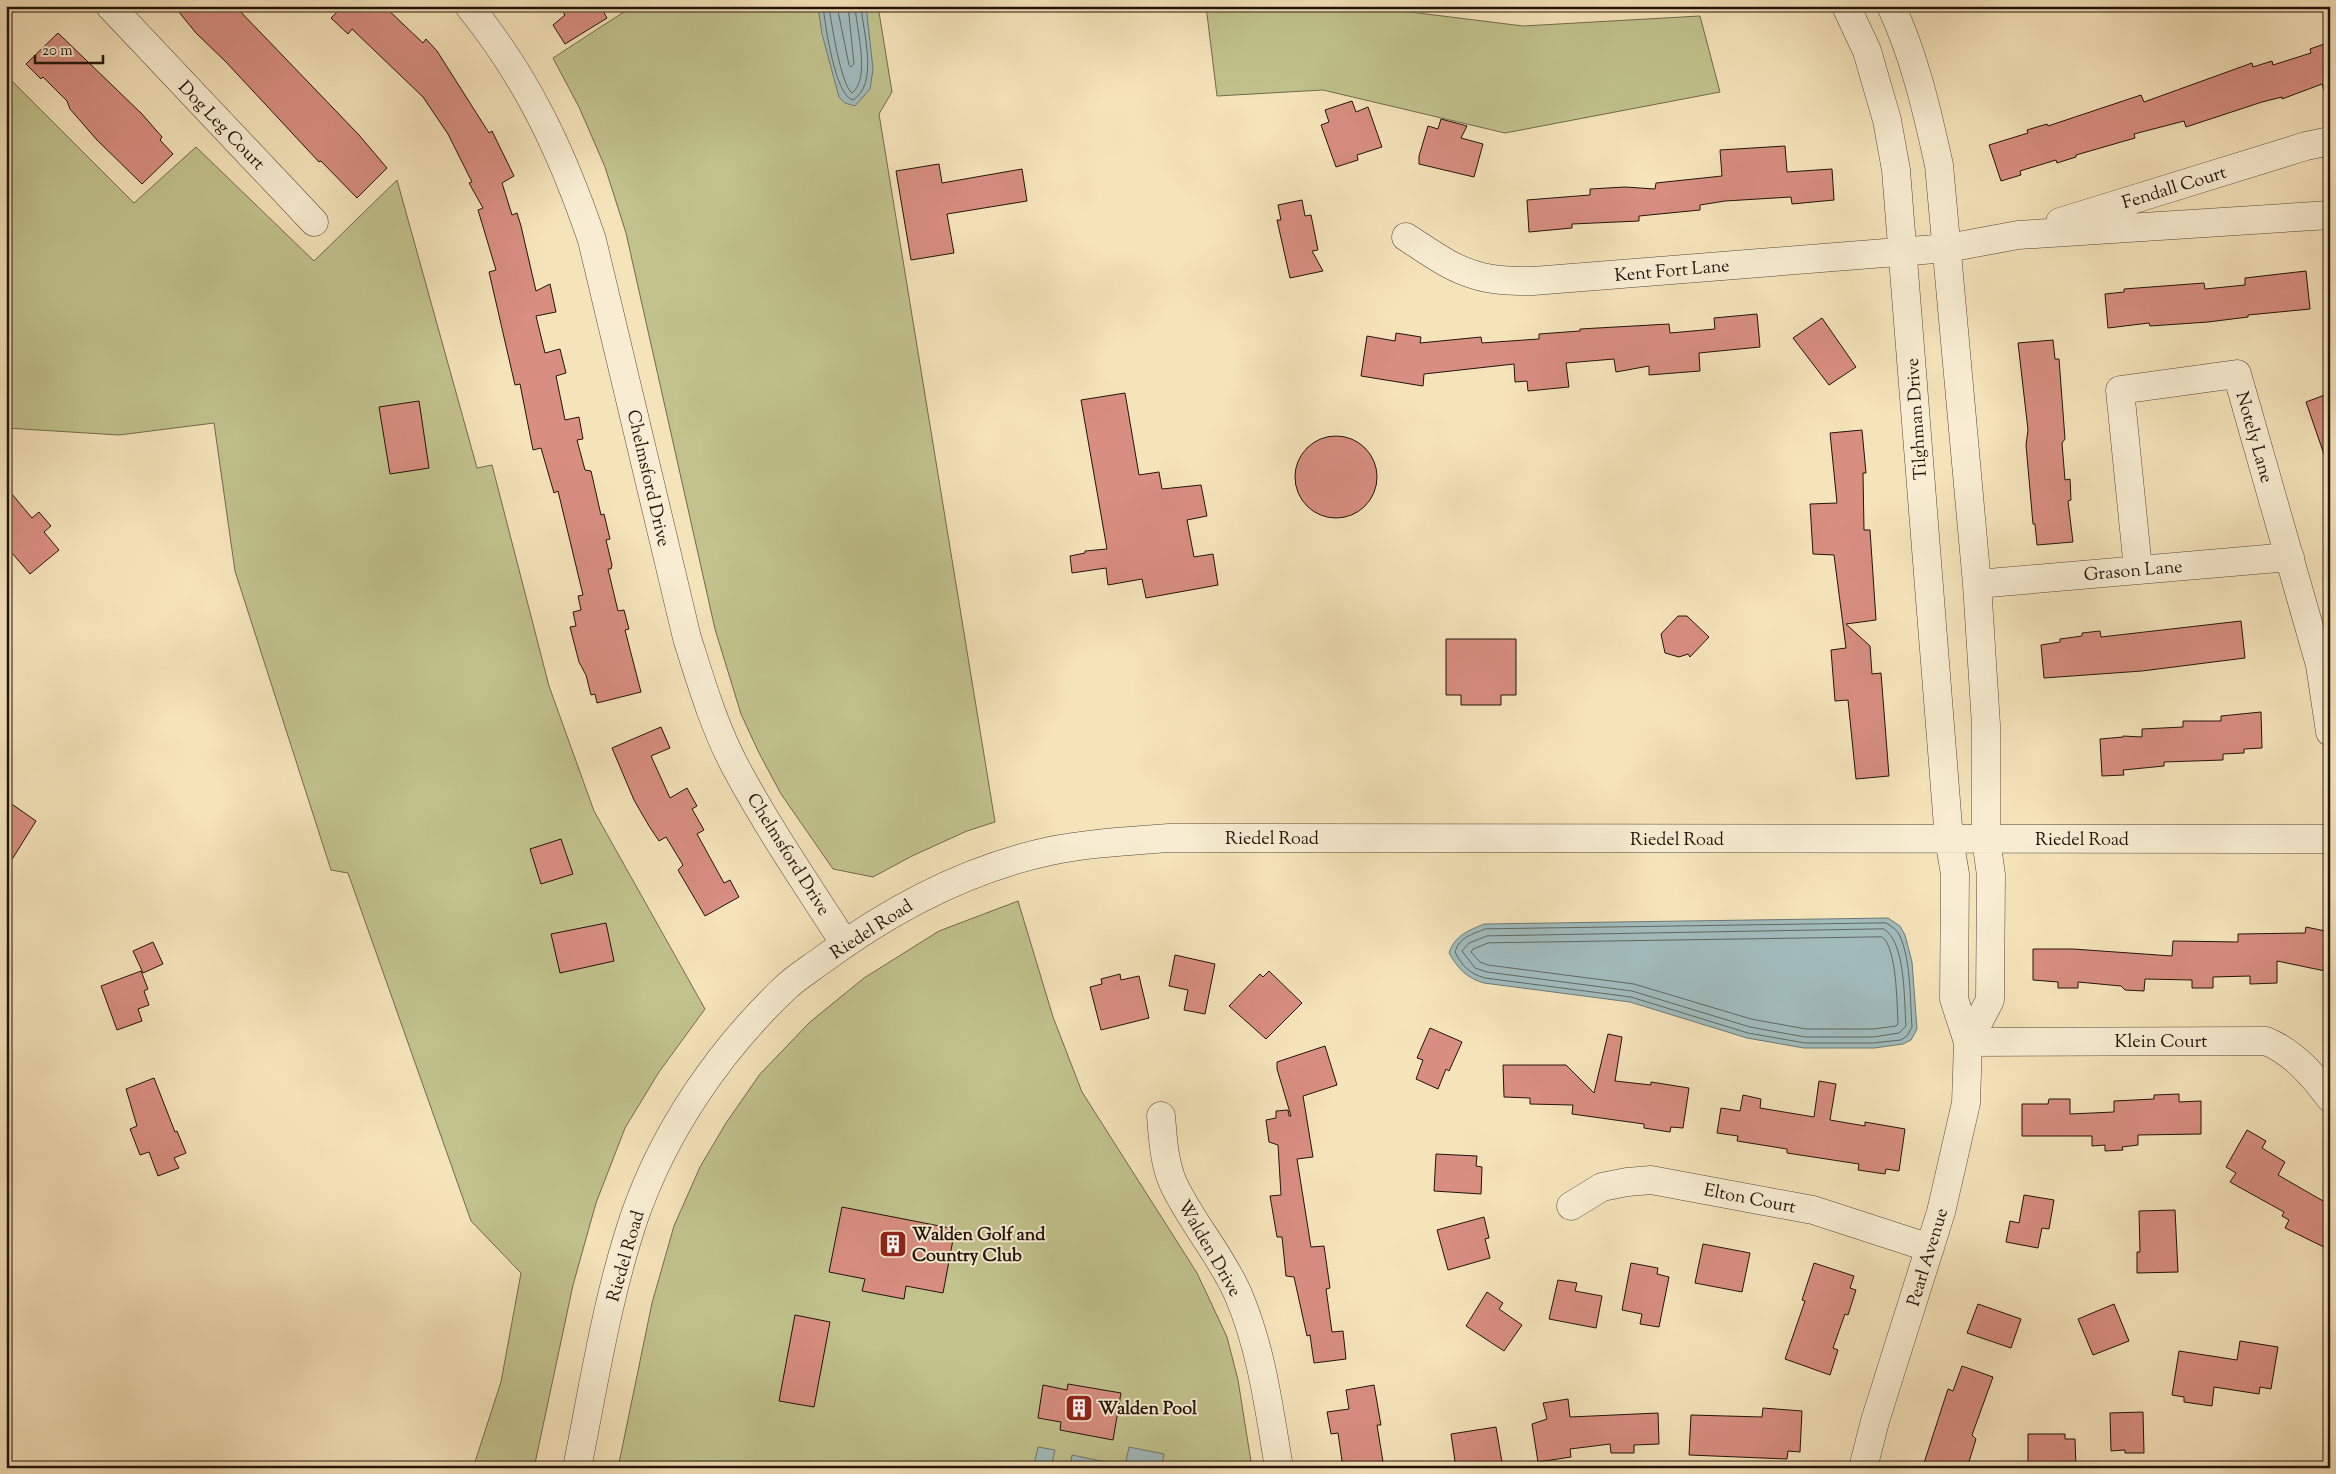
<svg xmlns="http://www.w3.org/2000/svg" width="2336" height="1474" font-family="'Sorts Mill Goudy',serif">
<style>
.green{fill:#c1c28c;stroke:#726a4c}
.water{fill:#a1bbbb;stroke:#6e7875}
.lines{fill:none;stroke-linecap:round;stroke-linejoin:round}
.shore{stroke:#626763;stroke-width:1}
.building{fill:#d88e81;stroke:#22130b}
.minor-casing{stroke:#574737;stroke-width:29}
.minor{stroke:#f8edd2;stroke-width:28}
.labels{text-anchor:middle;stroke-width:4;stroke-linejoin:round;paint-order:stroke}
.street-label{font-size:18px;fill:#22130b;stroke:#f8edd2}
.poi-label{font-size:18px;font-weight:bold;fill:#22130b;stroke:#f8edd2;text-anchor:start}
</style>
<rect width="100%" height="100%" fill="#f5e3ba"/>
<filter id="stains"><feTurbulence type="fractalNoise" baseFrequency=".004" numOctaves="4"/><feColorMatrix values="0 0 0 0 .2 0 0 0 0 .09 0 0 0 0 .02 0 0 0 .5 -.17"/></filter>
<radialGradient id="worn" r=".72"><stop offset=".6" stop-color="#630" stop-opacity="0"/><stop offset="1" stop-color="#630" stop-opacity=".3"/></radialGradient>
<path class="green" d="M 633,6 L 878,6 L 892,92 L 879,114 L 995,822 L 967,831 L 912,856 L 873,877 L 833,869 L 781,794 L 759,753 L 741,714 L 715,629 L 626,233 L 605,167 L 579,107 L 553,58 Z
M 1206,6 L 1362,6 L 1523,26 L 1700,16 L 1720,92 L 1505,133 L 1323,90 L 1217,96 Z
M 6,75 L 134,203 L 196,147 L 314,261 L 397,180 L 477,468 L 492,465 L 549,686 L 594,811 L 705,1009 L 659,1072 L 625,1128 L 596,1203 L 573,1285 L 534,1468 L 473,1468 L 501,1382 L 521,1273 L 471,1221 L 348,873 L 331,870 L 235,571 L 214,423 L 119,435 L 6,428 Z
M 1018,901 L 1053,1017 L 1082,1092 L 1197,1273 L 1227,1337 L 1238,1380 L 1252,1468 L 618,1468 L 652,1303 L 674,1226 L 700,1167 L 726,1123 L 760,1074 L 810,1022 L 864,978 L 939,931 Z"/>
<path class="water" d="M 818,6 L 866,6 L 873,69 L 870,89 L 855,106 L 845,103 L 839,97 L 822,34 Z
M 1888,918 L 1900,926 L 1905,935 L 1912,962 L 1917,1029 L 1911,1040 L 1903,1044 L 1874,1048 L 1804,1048 L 1747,1038 L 1630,1002 L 1484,983 C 1467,978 1458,969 1449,953 C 1455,935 1468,931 1484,924 Z
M 1038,1447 L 1055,1450 L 1051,1468 L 1033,1468 Z
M 1129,1447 L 1164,1454 L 1161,1468 L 1070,1468 L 1072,1455 L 1125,1466 Z"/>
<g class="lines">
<path class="shore" d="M 823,6 C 825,24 835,96 853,100 C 879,84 863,32 861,6
M 829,6 C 831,22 841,85 852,93 C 871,79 856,27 855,6
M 837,6 L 849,65 L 851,67 L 854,64 L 848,6
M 1886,923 C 1892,926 1897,930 1900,936 C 1911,960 1910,1001 1912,1027 L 1907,1036 L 1901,1040 L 1873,1043 L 1805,1043 L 1748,1033 L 1631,997 L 1485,978 C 1470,974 1462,966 1455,952 C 1459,937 1473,934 1485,929 Z
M 1884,929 C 1906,942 1904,1002 1906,1026 L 1899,1033 L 1873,1037 L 1805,1037 L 1750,1027 L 1632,991 L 1487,972 L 1475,968 L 1462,951 L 1469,943 L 1487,936 Z
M 1882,937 C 1897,946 1897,1006 1898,1024 L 1896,1026 L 1873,1029 L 1806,1029 L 1751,1019 L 1634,984 L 1488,965 L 1480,962 L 1471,952 L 1473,949 L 1488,943 Z"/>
</g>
<path class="building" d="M 174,6 L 235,6 L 359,135 L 387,168 L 357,198 L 321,161 L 319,162 L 226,62 L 196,33 Z
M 343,6 L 384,6 L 423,43 L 426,39 L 437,51 L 489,133 L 492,131 L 514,176 L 502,183 L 512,215 L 517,213 L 521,226 L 536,291 L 550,284 L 556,312 L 536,316 L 545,353 L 560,349 L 566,373 L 556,376 L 565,420 L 579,417 L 583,439 L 577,440 L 585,470 L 591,471 L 601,515 L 604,514 L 610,539 L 606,540 L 612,565 L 611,569 L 608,569 L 618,611 L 624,610 L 629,629 L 625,630 L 641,692 L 597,703 L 595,694 L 591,695 L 586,675 L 579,662 L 570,627 L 576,626 L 573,612 L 581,610 L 578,596 L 583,595 L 558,491 L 554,493 L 541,448 L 533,450 L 520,384 L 515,385 L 489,272 L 496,270 L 478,210 L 483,208 L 469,183 L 472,182 L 448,134 L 423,97 L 352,29 L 348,34 L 331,18 Z
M 559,6 L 600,6 L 607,18 L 565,44 L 553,25 L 565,15 Z
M 58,33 L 142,114 L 162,137 L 160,140 L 173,154 L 142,184 L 97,140 L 70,109 L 67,101 L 43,77 L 41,79 L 26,64 Z
M 2330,42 L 2330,98 L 2327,99 L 2322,84 L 2282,99 L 2282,97 L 2262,102 L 2186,127 L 2184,121 L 2134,134 L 2135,138 L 2076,155 L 2076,157 L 2057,163 L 2056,160 L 2020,171 L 2021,175 L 2001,181 L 1989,145 L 2028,133 L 2027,130 L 2047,124 L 2048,126 L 2141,95 L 2144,102 L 2252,63 L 2253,67 L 2272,61 L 2273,65 L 2311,53 L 2310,49 Z
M 1352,101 L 1356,112 L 1368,107 L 1382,147 L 1357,155 L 1358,160 L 1336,167 L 1321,125 L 1329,122 L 1325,110 Z
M 1441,119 L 1467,126 L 1461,138 L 1483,144 L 1474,177 L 1419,164 L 1419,156 L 1428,126 L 1438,129 Z
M 1785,146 L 1787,172 L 1832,169 L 1834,200 L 1792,204 L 1791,197 L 1725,201 L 1700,205 L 1700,210 L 1639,216 L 1639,221 L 1572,224 L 1572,228 L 1529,232 L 1527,200 L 1590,195 L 1590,189 L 1625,187 L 1655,189 L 1656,183 L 1722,176 L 1720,150 Z
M 939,164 L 942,183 L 1022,169 L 1027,201 L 947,214 L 954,253 L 911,260 L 896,171 Z
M 1302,200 L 1305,216 L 1311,215 L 1318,250 L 1312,251 L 1323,271 L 1290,278 L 1277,220 L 1281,220 L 1278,205 Z
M 2306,271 L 2310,309 L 2248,315 L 2248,317 L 2208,322 L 2150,326 L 2149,323 L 2108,328 L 2105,294 L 2124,292 L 2124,289 L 2204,283 L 2205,289 L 2245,285 L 2245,278 Z
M 1757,314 L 1760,347 L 1699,353 L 1700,371 L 1649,375 L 1649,366 L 1616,372 L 1614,359 L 1566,363 L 1569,387 L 1528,391 L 1527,381 L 1515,382 L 1514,364 L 1424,374 L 1423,386 L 1361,376 L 1367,336 L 1395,341 L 1396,333 L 1421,337 L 1420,343 L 1481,337 L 1482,343 L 1539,339 L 1539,334 L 1580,331 L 1580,329 L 1669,324 L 1670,333 L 1715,329 L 1714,318 Z
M 1822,318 L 1856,367 L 1829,385 L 1793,338 Z
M 2053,340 L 2055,359 L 2059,359 L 2065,439 L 2062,443 L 2065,480 L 2070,479 L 2071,500 L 2068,501 L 2073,542 L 2037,545 L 2035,524 L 2033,524 L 2026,445 L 2028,430 L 2018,343 Z
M 1125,393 L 1139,475 L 1159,472 L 1162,489 L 1201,485 L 1207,516 L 1187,520 L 1194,557 L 1213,554 L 1218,585 L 1146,598 L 1142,579 L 1108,585 L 1106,568 L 1072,573 L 1070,556 L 1085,553 L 1085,551 L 1107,549 L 1081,400 Z
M 2330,393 L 2330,462 L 2327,463 L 2306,402 Z
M 419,401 L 429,468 L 390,474 L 379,407 Z
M 1862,430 L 1866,473 L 1863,473 L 1864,530 L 1870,530 L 1876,620 L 1846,624 L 1870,646 L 1872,674 L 1881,673 L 1889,776 L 1856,779 L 1848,700 L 1835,701 L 1831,650 L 1846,648 L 1834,555 L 1813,554 L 1810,504 L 1837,503 L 1830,433 Z
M1295 477a41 41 0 1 1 82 0a41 41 0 1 1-82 0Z
M 6,487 L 32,518 L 39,512 L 51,526 L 44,532 L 59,550 L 30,574 L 6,546 Z
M 1678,616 L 1687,616 L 1709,637 L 1690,657 L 1688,654 L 1679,657 L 1665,653 L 1661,634 Z
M 2241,621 L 2245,658 L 2142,671 L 2044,678 L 2041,645 L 2060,642 L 2060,639 L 2082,636 L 2082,633 L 2100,631 L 2101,637 Z
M 1446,639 L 1516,639 L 1516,695 L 1501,695 L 1501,705 L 1461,705 L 1461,695 L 1446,695 Z
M 2261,712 L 2262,748 L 2244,749 L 2244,753 L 2223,754 L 2223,760 L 2164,762 L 2164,766 L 2123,770 L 2124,775 L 2102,776 L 2100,739 L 2123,737 L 2123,736 L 2142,737 L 2142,729 L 2183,727 L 2183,721 L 2221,721 L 2221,716 Z
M 661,727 L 670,748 L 651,756 L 670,798 L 687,788 L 697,806 L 692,809 L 704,830 L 697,834 L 724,883 L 730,880 L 739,897 L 705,916 L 678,870 L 683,865 L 666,837 L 659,841 L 649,826 L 634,800 L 612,748 Z
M 6,800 L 36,821 L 6,869 Z
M 561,839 L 573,874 L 541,884 L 530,849 Z
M 606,923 L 614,961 L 560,973 L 551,934 Z
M 2306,927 L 2330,932 L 2330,972 L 2277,961 L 2277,983 L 2250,984 L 2250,976 L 2213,977 L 2213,988 L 2192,988 L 2192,980 L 2145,979 L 2144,991 L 2125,990 L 2121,986 L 2078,982 L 2078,988 L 2058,988 L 2058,982 L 2033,980 L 2033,949 L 2073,949 L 2172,956 L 2173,941 L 2238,942 L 2238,934 L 2305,933 Z
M 153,942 L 163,964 L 143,973 L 133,951 Z
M 1175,955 L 1215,964 L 1205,1014 L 1184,1010 L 1188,990 L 1169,986 Z
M 141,971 L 148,989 L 144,991 L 149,1005 L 138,1009 L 142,1021 L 117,1030 L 101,986 Z
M 1269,971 L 1302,1003 L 1266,1039 L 1229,1006 L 1260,974 L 1263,977 Z
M 1120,974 L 1121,980 L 1139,976 L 1149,1018 L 1101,1030 L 1090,987 L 1102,984 L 1101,979 Z
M 1430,1028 L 1462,1042 L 1449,1071 L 1446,1069 L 1438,1089 L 1416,1079 L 1423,1060 L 1417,1058 Z
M 1608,1034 L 1622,1037 L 1615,1081 L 1651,1085 L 1651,1082 L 1689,1088 L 1683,1128 L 1671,1127 L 1670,1132 L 1644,1128 L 1644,1124 L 1572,1114 L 1573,1105 L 1530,1104 L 1530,1098 L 1504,1097 L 1503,1065 L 1566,1065 L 1594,1093 Z
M 1325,1046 L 1337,1085 L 1303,1096 L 1313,1157 L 1297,1159 L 1311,1247 L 1324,1246 L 1330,1288 L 1326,1289 L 1332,1332 L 1343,1331 L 1346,1359 L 1314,1363 L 1310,1335 L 1307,1336 L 1294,1277 L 1286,1276 L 1282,1237 L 1277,1237 L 1270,1196 L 1281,1195 L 1278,1145 L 1269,1142 L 1266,1120 L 1276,1118 L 1276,1111 L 1288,1110 L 1289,1116 L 1291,1116 L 1277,1069 L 1277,1062 Z
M 154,1078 L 175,1132 L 177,1131 L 186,1153 L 174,1158 L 179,1168 L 158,1176 L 149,1152 L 140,1155 L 130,1129 L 137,1126 L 126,1089 Z
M 1819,1081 L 1836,1084 L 1830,1120 L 1865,1126 L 1865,1122 L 1905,1129 L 1899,1171 L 1886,1169 L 1885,1174 L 1858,1170 L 1859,1164 L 1787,1153 L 1787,1149 L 1737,1141 L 1738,1136 L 1717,1133 L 1721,1108 L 1740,1111 L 1743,1095 L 1761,1099 L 1760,1108 L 1814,1117 Z
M 2179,1094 L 2179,1102 L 2201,1101 L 2201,1134 L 2138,1135 L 2138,1145 L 2122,1147 L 2123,1150 L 2105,1151 L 2105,1145 L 2092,1146 L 2092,1136 L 2022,1136 L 2022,1104 L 2048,1104 L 2049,1099 L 2070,1099 L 2070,1114 L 2114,1112 L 2114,1101 L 2154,1099 L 2154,1095 Z
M 2247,1130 L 2266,1141 L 2262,1148 L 2285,1162 L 2278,1175 L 2330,1205 L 2330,1250 L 2285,1228 L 2289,1220 L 2282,1216 L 2284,1212 L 2230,1182 L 2236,1173 L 2226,1167 Z
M 1436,1154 L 1477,1156 L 1476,1166 L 1482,1167 L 1481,1194 L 1434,1191 Z
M 2024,1195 L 2054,1200 L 2049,1229 L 2042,1228 L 2038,1248 L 2006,1242 L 2010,1221 L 2019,1223 Z
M 842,1207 L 955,1229 L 943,1293 L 906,1286 L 904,1299 L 862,1291 L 865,1279 L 829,1272 Z
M 2175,1210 L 2178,1272 L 2137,1273 L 2137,1252 L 2140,1252 L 2139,1211 Z
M 1484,1217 L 1489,1238 L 1485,1239 L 1490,1258 L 1448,1270 L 1437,1230 Z
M 1703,1244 L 1750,1253 L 1742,1292 L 1695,1283 Z
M 1631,1263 L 1658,1268 L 1657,1274 L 1669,1277 L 1659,1327 L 1640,1324 L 1642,1314 L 1622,1310 Z
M 1814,1263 L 1854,1276 L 1850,1288 L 1856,1290 L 1848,1315 L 1845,1314 L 1833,1348 L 1838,1350 L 1830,1375 L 1785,1359 L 1805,1301 L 1802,1300 Z
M 1558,1280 L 1577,1283 L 1575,1291 L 1602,1296 L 1596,1328 L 1549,1319 Z
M 1487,1292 L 1503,1303 L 1499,1309 L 1522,1325 L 1504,1351 L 1466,1326 Z
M 1978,1304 L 2021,1319 L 2011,1348 L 1967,1333 Z
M 2114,1304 L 2129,1341 L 2093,1355 L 2078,1319 Z
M 795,1315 L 830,1322 L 814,1407 L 779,1401 Z
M 2240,1341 L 2278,1347 L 2271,1389 L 2260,1387 L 2259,1394 L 2214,1387 L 2212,1406 L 2184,1402 L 2184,1397 L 2172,1395 L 2179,1351 L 2237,1360 Z
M 1962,1366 L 1993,1377 L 1972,1435 L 1976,1439 L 1967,1468 L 1938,1468 L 1924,1463 L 1948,1389 L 1953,1391 Z
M 1068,1384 L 1121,1393 L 1113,1440 L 1060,1430 L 1061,1422 L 1038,1418 L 1043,1385 L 1067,1390 Z
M 1374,1385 L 1381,1425 L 1377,1425 L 1384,1468 L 1343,1468 L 1338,1433 L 1331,1434 L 1327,1412 L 1349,1409 L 1346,1390 Z
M 1568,1399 L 1570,1417 L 1658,1413 L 1659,1444 L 1634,1445 L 1634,1453 L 1611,1453 L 1610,1444 L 1570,1449 L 1571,1457 L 1538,1462 L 1532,1424 L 1547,1419 L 1543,1403 Z
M 1763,1408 L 1802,1411 L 1800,1452 L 1788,1451 L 1787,1459 L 1689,1455 L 1691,1415 L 1762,1417 Z
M 2143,1412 L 2144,1453 L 2125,1453 L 2125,1450 L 2111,1451 L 2110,1413 Z
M 1496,1427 L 1503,1468 L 1456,1468 L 1451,1434 Z
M 2028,1434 L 2065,1434 L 2065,1439 L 2075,1439 L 2076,1468 L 2028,1468 Z"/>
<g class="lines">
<defs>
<path id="minor" d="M 110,6 L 314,222
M 469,6 C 528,79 562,152 592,240 L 687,638 C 701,682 714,727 736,768 C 768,828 808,886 845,944
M 1846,6 L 1867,51 L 1887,120 L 1896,170 L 1949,839 L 1955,874 L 1954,999 L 1968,1042 L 1966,1103 L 1941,1212 L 1875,1421 L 1863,1468
M 1891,6 C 1915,57 1927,111 1939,165 L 1977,584 L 1986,725 L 1986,839 L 1991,875 L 1990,1000 L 1968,1042
M 2060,222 L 2306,146 L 2330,141
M 1406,237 C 1428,251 1450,268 1475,275 C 1493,281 1514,281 1533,281 L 1948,248 L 2018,235 L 2330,215
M 2138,569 L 2120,390 L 2237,374 L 2320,665 L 2330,732
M 1977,584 L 2290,557
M 1968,1042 L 2266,1041 C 2294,1053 2312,1074 2330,1098
M 1161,1116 C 1163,1139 1164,1162 1173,1183 C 1191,1222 1221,1255 1238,1294 C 1262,1350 1269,1409 1279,1468
M 1571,1206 L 1602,1187 L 1627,1182 L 1651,1180 L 1813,1210 L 1930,1248
M 577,1468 C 594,1384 607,1297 635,1215 C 665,1130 719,1051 784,989 C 795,978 810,969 822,960 C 891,909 966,869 1050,851 C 1090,843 1129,841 1169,838 L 2330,839"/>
</defs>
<use href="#minor" class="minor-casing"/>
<use href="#minor" class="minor"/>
</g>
<defs>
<symbol id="building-square" viewBox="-11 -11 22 22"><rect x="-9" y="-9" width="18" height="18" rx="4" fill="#8f2418" stroke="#f8edd2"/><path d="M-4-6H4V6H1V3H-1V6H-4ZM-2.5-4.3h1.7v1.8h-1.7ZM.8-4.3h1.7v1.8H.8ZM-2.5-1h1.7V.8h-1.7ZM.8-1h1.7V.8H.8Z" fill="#fff"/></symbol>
</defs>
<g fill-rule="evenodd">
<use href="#building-square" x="877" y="1228" width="32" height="32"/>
<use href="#building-square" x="1063" y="1392" width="32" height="32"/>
</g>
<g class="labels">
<g class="street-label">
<text transform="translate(222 125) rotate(46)" y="6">Dog Leg Court</text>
<text transform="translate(2174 187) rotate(-17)" y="6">Fendall Court</text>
<text transform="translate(1672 270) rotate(-5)" y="6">Kent Fort Lane</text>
<text transform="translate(1916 419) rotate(-94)" y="6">Tilghman Drive</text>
<text transform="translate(2255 437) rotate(74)" y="6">Notely Lane</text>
<text transform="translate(649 478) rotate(77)" y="6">Chelmsford Drive</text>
<text transform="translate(2133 570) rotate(-5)" y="6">Grason Lane</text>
<text x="1272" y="844">Riedel Road</text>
<text x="1677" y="845">Riedel Road</text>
<text x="2082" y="845">Riedel Road</text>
<text transform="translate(789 854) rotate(58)" y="6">Chelmsford Drive</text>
<text transform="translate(871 929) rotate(-33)" y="6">Riedel Road</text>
<text x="2161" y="1047">Klein Court</text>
<text transform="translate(1750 1198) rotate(11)" y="6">Elton Court</text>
<text transform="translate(1210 1248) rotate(60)" y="6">Walden Drive</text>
<text transform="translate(625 1256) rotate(-74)" y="6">Riedel Road</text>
<text transform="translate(1927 1257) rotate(-73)" y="6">Pearl Avenue</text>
</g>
<g class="poi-label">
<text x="912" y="1240">Walden Golf and<tspan x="912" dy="21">Country Club</tspan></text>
<text x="1098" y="1414">Walden Pool</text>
</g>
</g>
<rect width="2336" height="1474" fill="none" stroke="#f5e3ba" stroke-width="25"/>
<rect x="8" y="8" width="2321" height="1459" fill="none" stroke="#22130b" stroke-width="2.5"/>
<rect x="12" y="12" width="2311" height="1449" fill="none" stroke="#22130b"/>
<path d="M35 55v8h68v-8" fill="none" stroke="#22130b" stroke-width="2.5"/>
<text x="42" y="55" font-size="15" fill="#22130b" stroke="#f8edd2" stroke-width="4" paint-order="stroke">20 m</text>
<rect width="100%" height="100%" filter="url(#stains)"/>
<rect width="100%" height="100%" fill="url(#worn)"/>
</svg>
